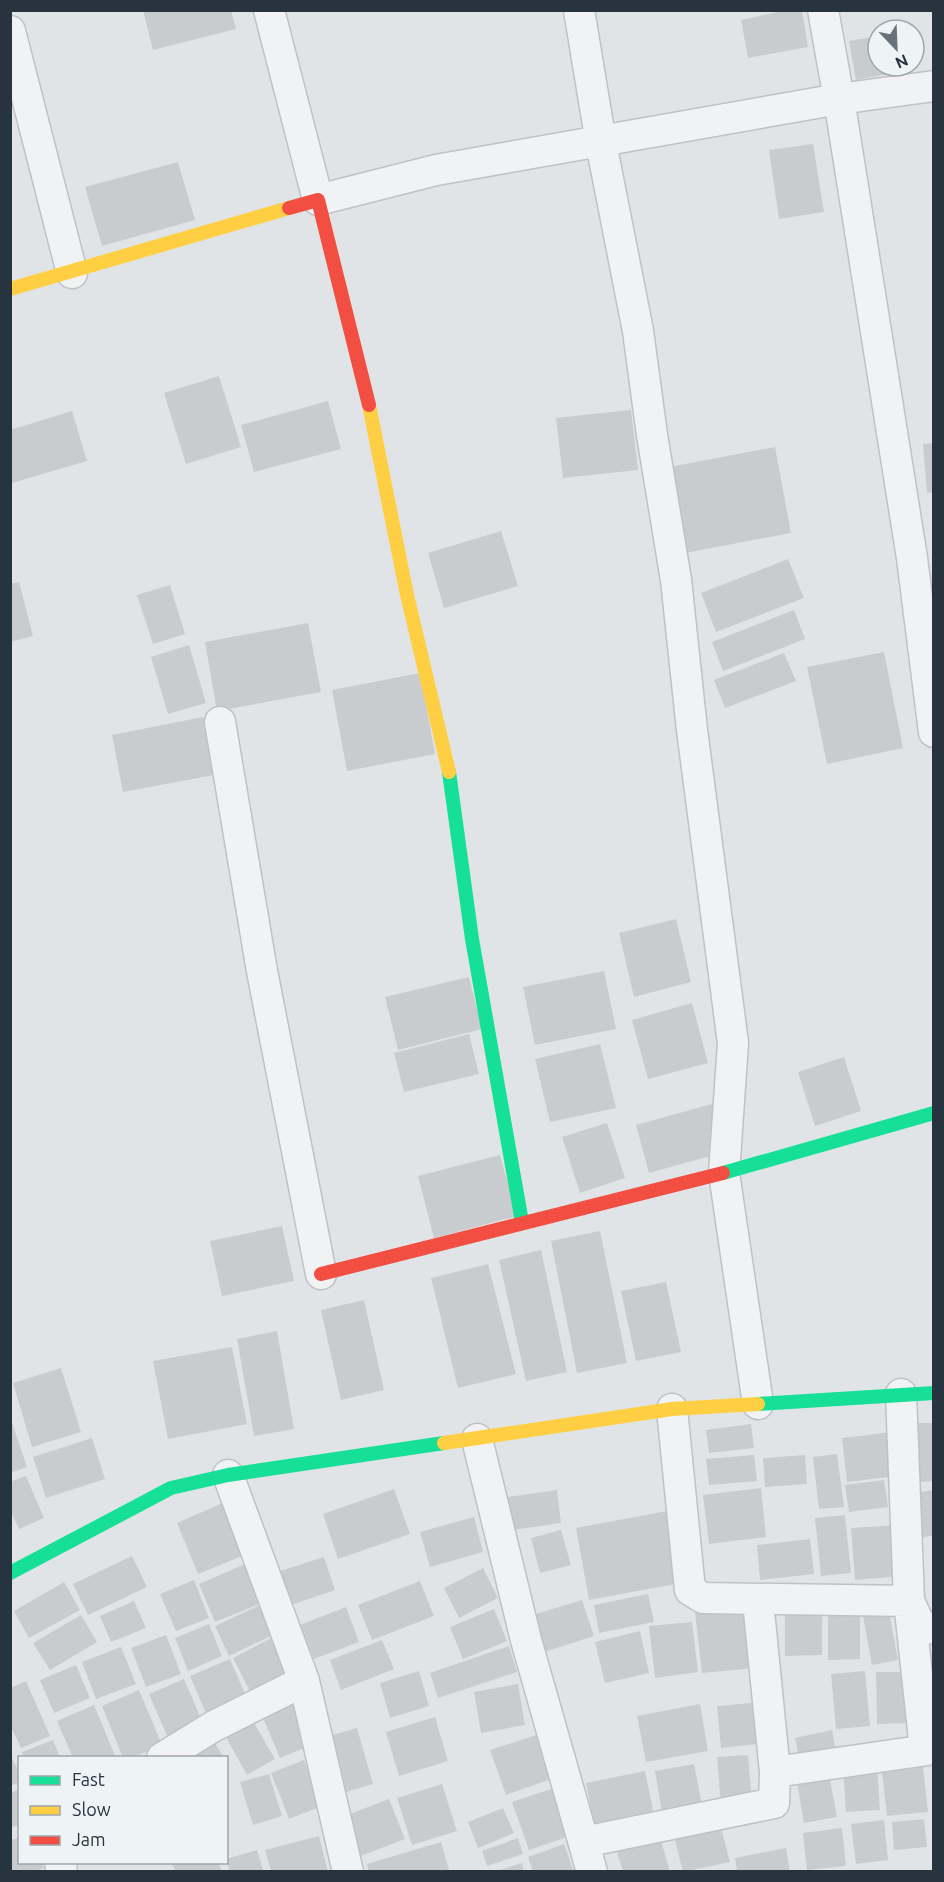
<svg xmlns="http://www.w3.org/2000/svg" width="944" height="1882" font-family="Ubuntu,sans-serif">
<style>
.building{fill:#c9cccf}
.lines{fill:none;stroke-linecap:round;stroke-linejoin:round}
.street-casing{stroke:#bfc2c5;stroke-width:33}
.street{stroke:#f1f2f3;stroke-width:30}
.fast{stroke:#16e098;stroke-width:14}
.slow{stroke:#ffcf43;stroke-width:14}
.jam{stroke:#f24e42;stroke-width:14}
</style>
<rect width="100%" height="100%" fill="#e1e4e7"/>
<path class="building" d="M 143,10 L 231,10 L 236,29 L 153,50 Z
M 787,10 L 802,10 L 808,47 L 748,58 L 741,20 Z
M 878,36 L 878,66 L 916,66 L 916,69 L 856,80 L 849,41 Z
M 813,144 L 824,212 L 779,219 L 769,150 Z
M 178,162 L 195,220 L 102,246 L 85,187 Z
M 219,376 L 241,447 L 186,464 L 164,393 Z
M 328,401 L 341,449 L 254,472 L 241,425 Z
M 631,410 L 638,470 L 563,478 L 556,418 Z
M 72,411 L 87,461 L 12,483 L 10,430 Z
M 934,443 L 934,492 L 927,493 L 923,444 Z
M 775,447 L 791,533 L 685,553 L 669,467 Z
M 501,531 L 518,586 L 444,608 L 428,553 Z
M 788,559 L 804,598 L 716,632 L 701,593 Z
M 19,582 L 33,636 L 10,642 L 10,584 Z
M 170,585 L 185,634 L 153,644 L 137,595 Z
M 794,610 L 805,639 L 723,671 L 712,642 Z
M 308,623 L 321,692 L 217,711 L 205,642 Z
M 189,645 L 206,703 L 168,714 L 151,657 Z
M 884,652 L 903,748 L 827,764 L 807,667 Z
M 784,653 L 796,681 L 725,708 L 714,680 Z
M 420,673 L 435,754 L 347,771 L 332,690 Z
M 203,717 L 214,775 L 123,792 L 112,735 Z
M 676,919 L 691,982 L 634,997 L 619,933 Z
M 604,971 L 616,1029 L 535,1045 L 523,987 Z
M 469,977 L 482,1029 L 398,1050 L 385,997 Z
M 692,1003 L 708,1063 L 648,1079 L 632,1020 Z
M 469,1034 L 479,1074 L 404,1092 L 394,1053 Z
M 600,1044 L 616,1108 L 550,1122 L 535,1059 Z
M 844,1057 L 861,1111 L 815,1126 L 798,1072 Z
M 712,1104 L 725,1152 L 649,1173 L 636,1125 Z
M 607,1123 L 625,1178 L 580,1193 L 562,1137 Z
M 500,1155 L 517,1216 L 434,1238 L 418,1176 Z
M 282,1226 L 294,1281 L 222,1296 L 210,1241 Z
M 600,1231 L 627,1363 L 577,1373 L 551,1241 Z
M 541,1250 L 567,1372 L 526,1381 L 499,1260 Z
M 488,1264 L 516,1374 L 458,1388 L 431,1278 Z
M 666,1282 L 681,1352 L 636,1361 L 621,1291 Z
M 364,1300 L 384,1390 L 341,1400 L 321,1310 Z
M 277,1331 L 294,1429 L 254,1436 L 237,1339 Z
M 232,1347 L 247,1424 L 168,1439 L 153,1361 Z
M 61,1368 L 81,1432 L 32,1447 L 13,1383 Z
M 10,1417 L 27,1467 L 10,1473 Z
M 918,1423 L 934,1423 L 934,1481 L 918,1482 Z
M 751,1424 L 754,1448 L 709,1453 L 706,1430 Z
M 892,1432 L 897,1476 L 847,1482 L 842,1438 Z
M 92,1438 L 105,1479 L 46,1498 L 33,1457 Z
M 837,1454 L 844,1507 L 819,1509 L 813,1457 Z
M 754,1455 L 757,1481 L 709,1485 L 706,1459 Z
M 805,1455 L 807,1484 L 765,1487 L 763,1458 Z
M 26,1476 L 44,1518 L 19,1529 L 10,1510 L 10,1482 Z
M 884,1480 L 888,1507 L 849,1512 L 845,1485 Z
M 761,1488 L 766,1537 L 709,1544 L 703,1495 Z
M 394,1489 L 410,1534 L 338,1559 L 323,1514 Z
M 557,1490 L 561,1523 L 513,1530 L 508,1497 Z
M 934,1490 L 934,1535 L 921,1538 L 914,1493 Z
M 225,1502 L 247,1554 L 198,1574 L 177,1523 Z
M 667,1511 L 681,1583 L 589,1600 L 576,1528 Z
M 845,1515 L 851,1573 L 821,1576 L 815,1518 Z
M 474,1517 L 483,1552 L 430,1567 L 420,1532 Z
M 899,1525 L 903,1576 L 855,1580 L 851,1528 Z
M 561,1530 L 571,1565 L 540,1573 L 531,1538 Z
M 810,1539 L 814,1574 L 760,1580 L 757,1545 Z
M 132,1556 L 147,1587 L 88,1615 L 73,1584 Z
M 324,1557 L 335,1590 L 288,1606 L 277,1572 Z
M 245,1564 L 262,1603 L 215,1622 L 199,1584 Z
M 483,1568 L 498,1598 L 459,1618 L 444,1588 Z
M 194,1580 L 209,1618 L 176,1631 L 160,1594 Z
M 420,1581 L 434,1616 L 372,1640 L 358,1605 Z
M 64,1582 L 80,1610 L 29,1638 L 14,1611 Z
M 648,1594 L 654,1622 L 599,1633 L 594,1605 Z
M 582,1600 L 594,1636 L 544,1652 L 533,1615 Z
M 134,1601 L 146,1628 L 111,1642 L 100,1616 Z
M 268,1601 L 281,1631 L 229,1656 L 215,1626 Z
M 346,1607 L 359,1642 L 314,1659 L 300,1625 Z
M 748,1607 L 754,1668 L 702,1673 L 695,1612 Z
M 494,1609 L 507,1641 L 463,1659 L 450,1627 Z
M 828,1612 L 860,1612 L 860,1659 L 828,1660 Z
M 889,1612 L 898,1660 L 872,1665 L 863,1616 Z
M 785,1613 L 822,1613 L 822,1655 L 785,1656 Z
M 81,1615 L 97,1642 L 50,1670 L 33,1643 Z
M 692,1622 L 698,1672 L 655,1678 L 649,1626 Z
M 209,1624 L 222,1656 L 188,1671 L 175,1638 Z
M 640,1631 L 649,1673 L 605,1683 L 595,1642 Z
M 166,1635 L 181,1674 L 146,1687 L 131,1648 Z
M 275,1636 L 296,1678 L 254,1699 L 233,1658 Z
M 382,1640 L 394,1669 L 341,1690 L 330,1660 Z
M 509,1646 L 517,1672 L 438,1698 L 430,1673 Z
M 121,1647 L 136,1684 L 96,1699 L 82,1662 Z
M 230,1659 L 248,1701 L 208,1718 L 190,1676 Z
M 76,1665 L 90,1698 L 54,1713 L 40,1680 Z
M 419,1671 L 429,1706 L 390,1718 L 380,1683 Z
M 865,1671 L 870,1726 L 836,1729 L 831,1674 Z
M 876,1672 L 906,1672 L 907,1723 L 877,1724 Z
M 184,1679 L 203,1723 L 168,1738 L 149,1694 Z
M 26,1681 L 50,1736 L 21,1748 L 10,1725 L 10,1688 Z
M 518,1684 L 525,1725 L 481,1733 L 474,1692 Z
M 139,1690 L 162,1745 L 132,1758 L 123,1758 L 102,1706 Z
M 294,1699 L 314,1744 L 280,1758 L 261,1713 Z
M 762,1702 L 766,1743 L 721,1748 L 717,1706 Z
M 700,1704 L 708,1751 L 646,1762 L 637,1716 Z
M 94,1705 L 116,1758 L 73,1758 L 57,1721 Z
M 250,1716 L 275,1759 L 247,1775 L 223,1732 Z
M 435,1717 L 448,1761 L 399,1776 L 386,1732 Z
M 357,1728 L 373,1784 L 346,1792 L 329,1736 Z
M 832,1730 L 837,1757 L 800,1763 L 795,1738 Z
M 536,1735 L 551,1779 L 506,1795 L 490,1750 Z
M 53,1740 L 60,1758 L 24,1758 L 22,1752 Z
M 213,1740 L 224,1758 L 183,1758 Z
M 10,1754 L 20,1774 L 20,1782 L 10,1786 Z
M 748,1755 L 752,1801 L 721,1804 L 717,1757 Z
M 922,1758 L 928,1812 L 887,1816 L 881,1763 Z
M 304,1760 L 322,1806 L 289,1819 L 271,1773 Z
M 694,1764 L 703,1810 L 663,1818 L 655,1771 Z
M 877,1765 L 880,1810 L 846,1812 L 843,1768 Z
M 828,1770 L 837,1817 L 804,1823 L 796,1777 Z
M 645,1771 L 655,1820 L 596,1833 L 586,1783 Z
M 269,1774 L 282,1816 L 253,1825 L 240,1782 Z
M 442,1784 L 457,1831 L 412,1845 L 397,1798 Z
M 557,1787 L 573,1835 L 529,1850 L 512,1802 Z
M 20,1789 L 20,1824 L 10,1828 L 10,1793 Z
M 389,1799 L 405,1839 L 358,1857 L 342,1817 Z
M 503,1808 L 514,1833 L 478,1848 L 468,1822 Z
M 924,1819 L 927,1847 L 894,1850 L 892,1822 Z
M 719,1820 L 730,1862 L 683,1872 L 673,1832 Z
M 884,1820 L 888,1860 L 856,1864 L 851,1824 Z
M 842,1828 L 846,1866 L 807,1870 L 803,1833 Z
M 319,1836 L 328,1872 L 271,1872 L 265,1850 Z
M 20,1838 L 20,1862 L 42,1862 L 44,1868 L 32,1872 L 10,1872 L 10,1840 Z
M 518,1838 L 523,1854 L 487,1866 L 482,1851 Z
M 660,1838 L 670,1871 L 623,1872 L 617,1852 Z
M 441,1842 L 449,1870 L 369,1872 L 367,1864 Z
M 564,1844 L 574,1872 L 533,1872 L 528,1857 Z
M 786,1848 L 790,1872 L 737,1872 L 735,1858 Z
M 257,1850 L 264,1872 L 230,1872 L 226,1859 Z
M 171,1862 L 217,1862 L 223,1872 L 176,1872 Z
M 522,1863 L 524,1872 L 496,1872 L 496,1871 Z"/>
<g class="lines">
<defs>
<path id="street" d="M 269,10 L 318,200 L 436,170 L 839,99 L 823,10
M 579,10 L 601,143 L 638,331 L 652,435 L 676,580 L 692,730 L 733,1043 L 724,1173 L 758,1404
M 10,31 L 72,273
M 934,86 L 839,99 L 912,558 L 934,732
M 220,722 L 262,971 L 321,1274
M 901,1394 L 909,1601 L 925,1749
M 672,1409 L 690,1590 L 703,1598 L 909,1601 L 922,1629 L 934,1628
M 477,1439 L 526,1640 L 592,1872
M 228,1475 L 304,1681 L 348,1872
M 162,1758 L 214,1726 L 304,1681
M 775,1772 L 934,1749
M 584,1842 L 774,1803 L 775,1772 L 758,1601
M 60,1862 L 62,1872"/>
</defs>
<use href="#street" class="street-casing"/>
<use href="#street" class="street"/>
<path class="fast" d="M 449,772 L 472,939 L 522,1222
M 723,1173 L 934,1113
M 758,1404 L 934,1393
M 10,1573 L 171,1488 L 228,1475 L 444,1443"/>
<path class="slow" d="M 10,289 L 289,208
M 369,405 L 407,595 L 449,772
M 444,1443 L 672,1409 L 758,1404"/>
<path class="jam" d="M 289,208 L 318,200 L 369,405
M 321,1274 L 723,1173"/>
</g>
<rect width="944" height="1882" fill="none" stroke="#273440" stroke-width="24"/>
<rect x="18" y="1756" width="210" height="108" fill="#eef3f6" stroke="#9ea7ad" stroke-width="1.5"/>
<rect x="30" y="1776" width="30" height="9" fill="#16e098" stroke="#9ea7ad" stroke-width="1.5"/>
<text x="72" y="1786" font-size="18" fill="#273440">Fast</text>
<rect x="30" y="1806" width="30" height="9" fill="#ffcf43" stroke="#9ea7ad" stroke-width="1.5"/>
<text x="72" y="1816" font-size="18" fill="#273440">Slow</text>
<rect x="30" y="1836" width="30" height="9" fill="#f24e42" stroke="#9ea7ad" stroke-width="1.5"/>
<text x="72" y="1846" font-size="18" fill="#273440">Jam</text>
<g transform="translate(896 48) rotate(157)"><circle r="28" fill="#eef3f6" stroke="#9ea7ad" stroke-width="1.5"/>
<path d="M0-4.5L10 22L0 15L-10 22Z" fill="#68727a"/>
<text y="-9" font-size="16" font-weight="bold" text-anchor="middle" fill="#273440">N</text>
</g>
</svg>
